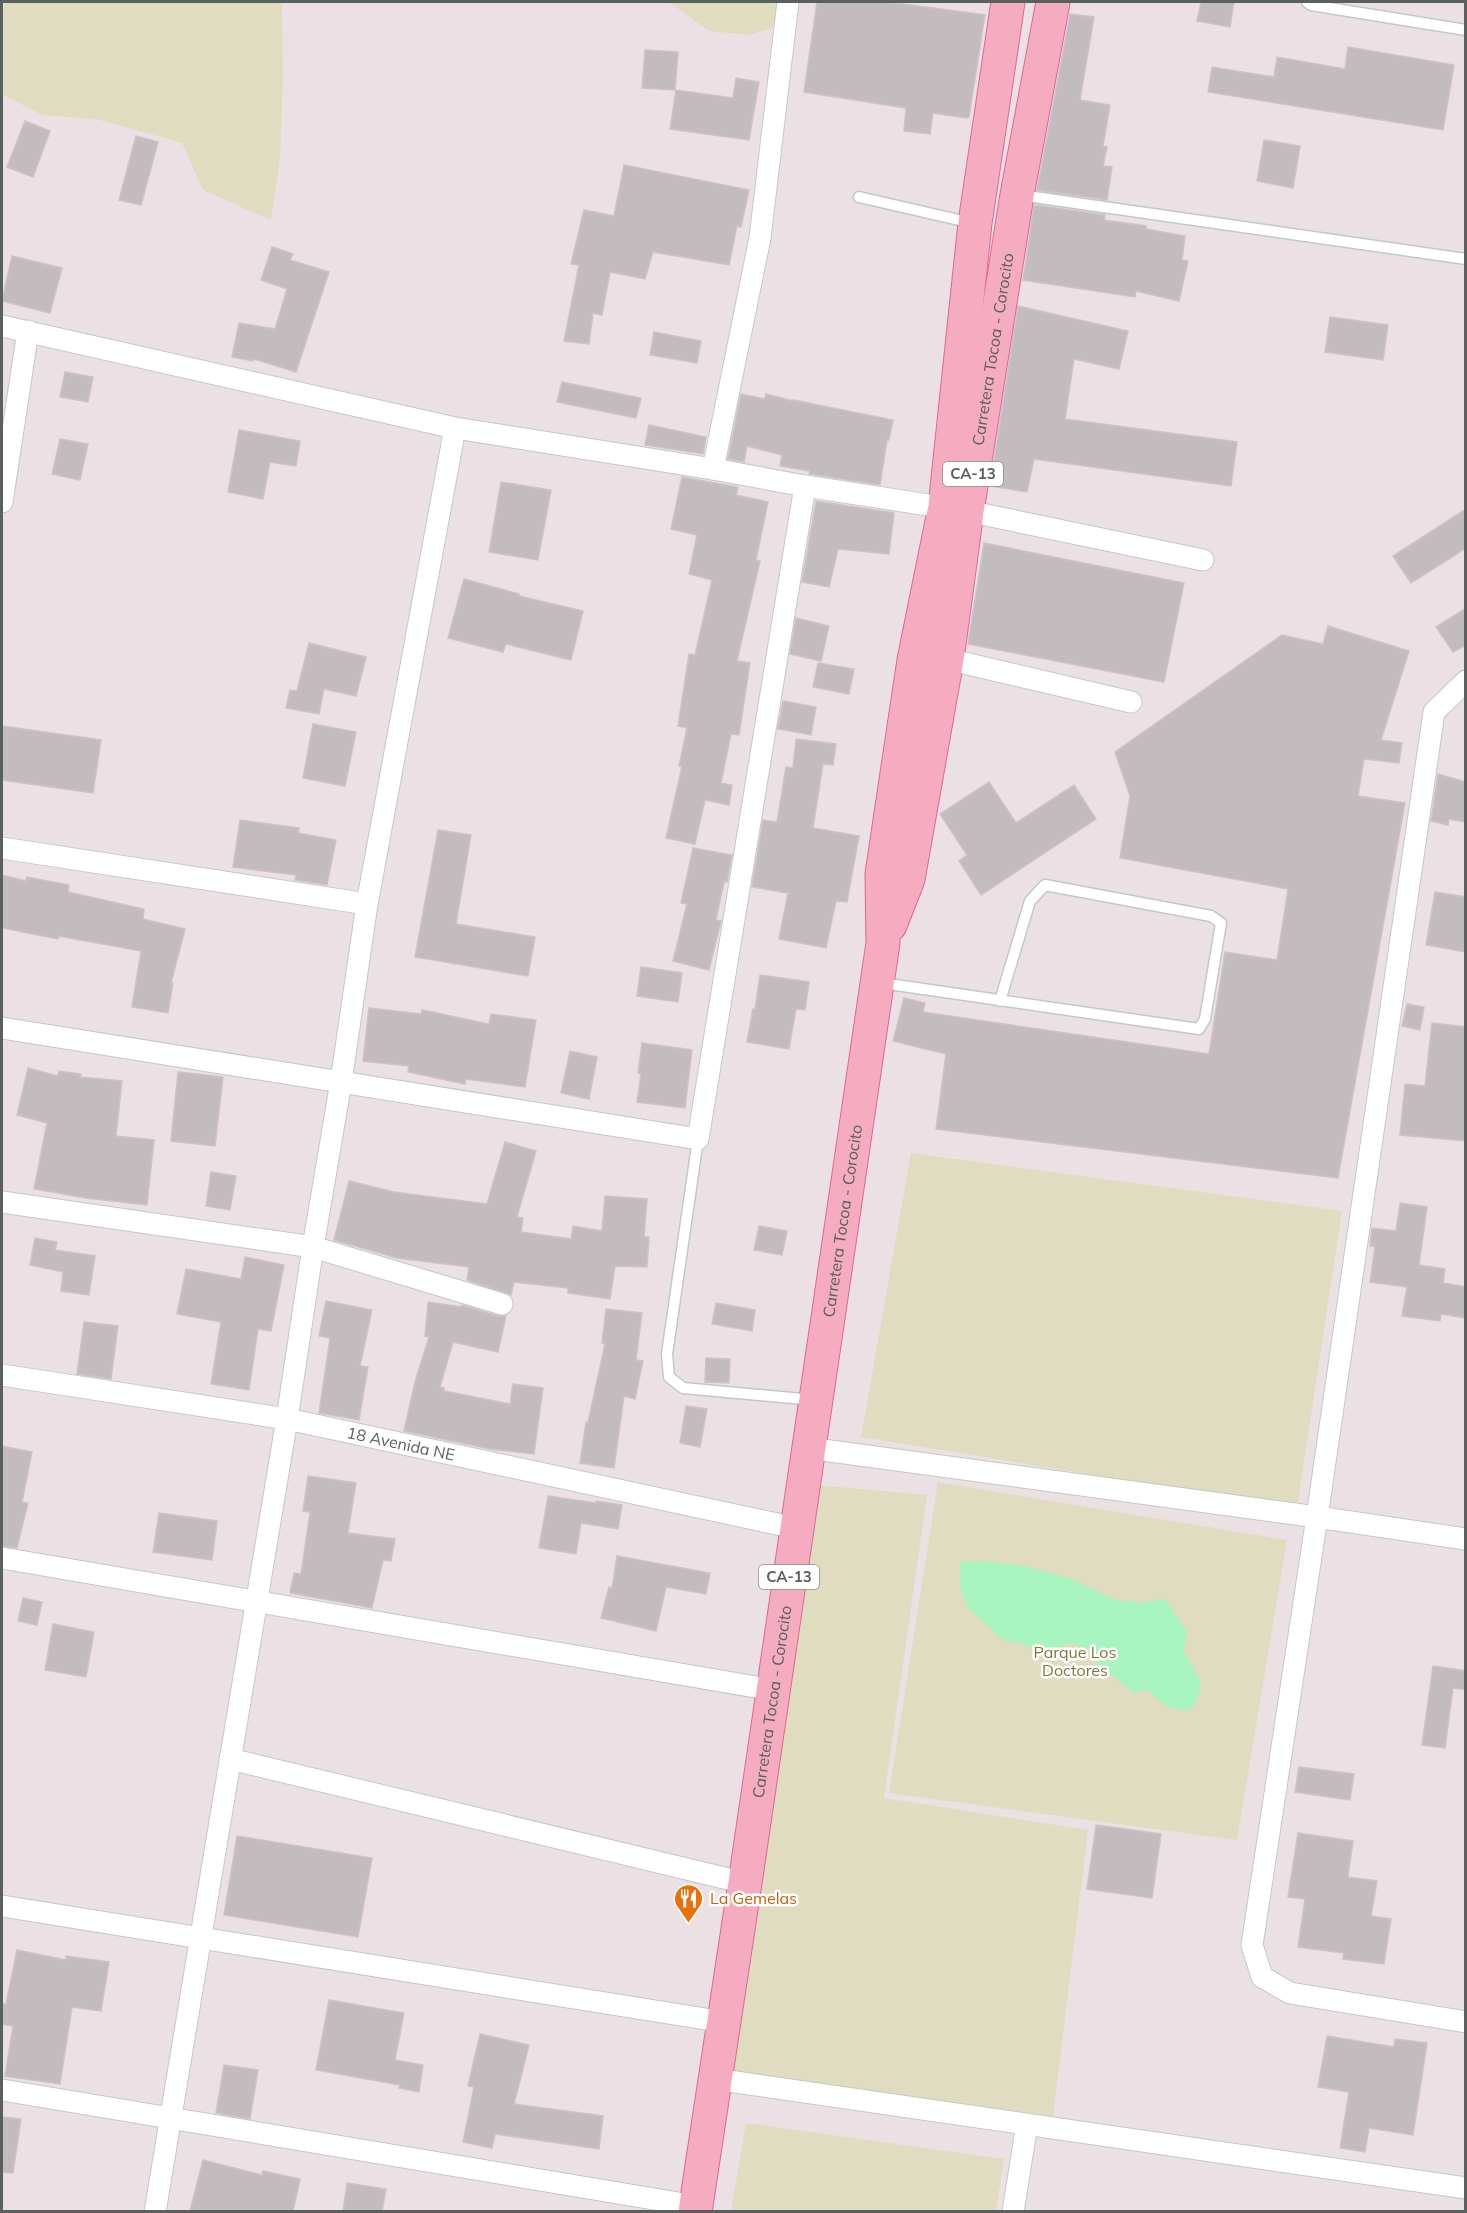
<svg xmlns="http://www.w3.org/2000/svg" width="1467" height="2213" font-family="Mulish,sans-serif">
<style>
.green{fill:#e0dcc0}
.water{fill:#a8f4c0}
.building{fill:#c3bcbf;stroke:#cfc1c7;stroke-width:1.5}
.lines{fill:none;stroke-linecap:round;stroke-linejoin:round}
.service-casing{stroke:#c3c8c6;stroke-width:13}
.minor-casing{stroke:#c3c8c6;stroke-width:23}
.primary-casing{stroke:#e06597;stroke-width:35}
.service{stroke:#fff;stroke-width:10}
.minor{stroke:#fff;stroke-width:21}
.primary{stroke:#f5acc1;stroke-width:33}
.labels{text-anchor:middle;stroke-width:5;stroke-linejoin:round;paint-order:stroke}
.shield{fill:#fff;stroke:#8c908e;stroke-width:1.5}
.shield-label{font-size:15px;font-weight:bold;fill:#5a605d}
.street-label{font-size:16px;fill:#5a605d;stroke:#fff}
.park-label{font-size:16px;fill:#7c773d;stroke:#fff}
.food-label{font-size:16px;fill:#c56008;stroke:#fff;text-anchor:start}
</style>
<rect width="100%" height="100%" fill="#ebe1e5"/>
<path class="green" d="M 5,2 L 282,2 L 283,77 L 280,158 L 271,220 L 203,190 L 182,143 L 96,119 L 42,115 L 2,94 L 2,19 Z
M 669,2 L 778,2 L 775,27 L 750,35 L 709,31 Z
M 911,1153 L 1342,1211 L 1297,1508 L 861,1437 Z
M 938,1482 L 1287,1540 L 1237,1840 L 889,1793 Z
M 794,1483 L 927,1495 L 884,1798 L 1088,1830 L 1053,2116 L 708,2069 Z
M 746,2123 L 1004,2159 L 996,2211 L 731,2211 Z"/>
<path class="water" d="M 981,1561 L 1024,1566 L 1069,1578 L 1118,1601 L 1131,1601 L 1138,1603 L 1165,1599 L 1187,1632 L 1184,1652 L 1200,1680 L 1200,1690 L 1195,1705 L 1189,1710 C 1166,1710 1165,1706 1148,1690 L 1134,1693 L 1097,1663 L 1092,1650 L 1070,1643 L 1046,1655 L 1040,1654 L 1022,1643 L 1005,1641 L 969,1609 L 960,1588 L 960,1562 Z"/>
<path class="building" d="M 817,2 L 889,2 L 985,15 L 969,117 L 967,118 L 933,113 L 930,134 L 904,131 L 906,108 L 804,92 Z
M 1201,2 L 1234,2 L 1230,27 L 1197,21 Z
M 1070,14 L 1094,17 L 1080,100 L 1110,105 L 1103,146 L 1107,147 L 1103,166 L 1112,167 L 1107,200 L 1037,190 Z
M 1348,47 L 1454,65 L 1443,130 L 1208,92 L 1212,67 L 1274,77 L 1277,57 L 1345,69 Z
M 645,50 L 678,52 L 675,90 L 642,88 Z
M 736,78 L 759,82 L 749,140 L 670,129 L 676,90 L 733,98 Z
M 25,121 L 50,131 L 33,177 L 7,167 Z
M 136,136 L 158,142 L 141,205 L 119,200 Z
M 1264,140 L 1300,146 L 1293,188 L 1257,181 Z
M 624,165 L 749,190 L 741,227 L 737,226 L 729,265 L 653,252 L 645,279 L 610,272 L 602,315 L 593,313 L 589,344 L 564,341 L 579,265 L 571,264 L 584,210 L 614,216 Z
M 1034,205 L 1105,215 L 1104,220 L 1146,226 L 1146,229 L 1185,236 L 1182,260 L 1188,261 L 1179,301 L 1136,291 L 1135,297 L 1023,280 Z
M 272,247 L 293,254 L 290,260 L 329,272 L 296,372 L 254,359 L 253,361 L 232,357 L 239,323 L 275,329 L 287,289 L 261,280 Z
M 12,256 L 62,268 L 50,313 L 2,301 Z
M 1018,306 L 1128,331 L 1119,369 L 1074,359 L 1065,419 L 1237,442 L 1231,486 L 1034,459 L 1027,492 L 990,486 Z
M 1330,317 L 1388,325 L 1383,360 L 1325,352 Z
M 654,332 L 701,341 L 697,363 L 650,355 Z
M 65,372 L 93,377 L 88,402 L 60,397 Z
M 562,382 L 641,398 L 636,418 L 557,402 Z
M 741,394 L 765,399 L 766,394 L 793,401 L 793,400 L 893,420 L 889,440 L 887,440 L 880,485 L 809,474 L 810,471 L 780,466 L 782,455 L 747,446 L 744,462 L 728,459 Z
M 649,425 L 706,437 L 703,454 L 645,445 Z
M 239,430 L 300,441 L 296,466 L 270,462 L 263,499 L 228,492 Z
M 60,439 L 88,444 L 80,480 L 52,474 Z
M 682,477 L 738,487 L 736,495 L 768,502 L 756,560 L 760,561 L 737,661 L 750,663 L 739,735 L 731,734 L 721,783 L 732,785 L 729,805 L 705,800 L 695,844 L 666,838 L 682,766 L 679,766 L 687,728 L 678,726 L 689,654 L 695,655 L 712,580 L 689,574 L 697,535 L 671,529 Z
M 501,482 L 551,490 L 538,560 L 489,552 Z
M 816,501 L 894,513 L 889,554 L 838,549 L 829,587 L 802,582 Z
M 1466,509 L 1466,548 L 1411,583 L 1393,556 Z
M 984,543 L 1184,583 L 1164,682 L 968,644 Z
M 464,579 L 519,594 L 519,596 L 583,611 L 571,660 L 506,644 L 503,652 L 448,638 Z
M 1466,608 L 1466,645 L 1453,652 L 1436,627 Z
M 796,618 L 829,626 L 821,661 L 790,654 Z
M 1328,626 L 1409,651 L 1381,740 L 1402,743 L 1399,763 L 1364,759 L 1358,796 L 1405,803 L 1338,1178 L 936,1129 L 946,1054 L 893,1041 L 904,998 L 925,1003 L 923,1012 L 1209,1054 L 1225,952 L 1277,960 L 1288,889 L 1120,858 L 1130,796 L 1115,752 L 1282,635 L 1323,644 Z
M 309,643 L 366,657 L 356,696 L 324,689 L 319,714 L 286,708 L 290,690 L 297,691 Z
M 818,663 L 854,669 L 849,694 L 813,687 Z
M 783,701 L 816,707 L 811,735 L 778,729 Z
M 313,724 L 356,732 L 345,786 L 303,778 Z
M 2,726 L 101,740 L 93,793 L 2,780 Z
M 796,739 L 836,744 L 833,765 L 823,764 L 813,828 L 859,836 L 847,902 L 836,901 L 826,948 L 779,939 L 788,893 L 752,887 L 763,820 L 777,822 L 786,767 L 793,768 Z
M 1438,774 L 1466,782 L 1466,822 L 1449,819 L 1448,825 L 1431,821 Z
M 989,782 L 1016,823 L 1074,785 L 1096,819 L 981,895 L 959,861 L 967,855 L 940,814 Z
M 240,820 L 299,828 L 298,833 L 336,840 L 327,885 L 295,880 L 296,875 L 233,867 Z
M 438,830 L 471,835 L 456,924 L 535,937 L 528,976 L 415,957 Z
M 693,848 L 732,855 L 727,882 L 724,882 L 716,920 L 721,921 L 709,970 L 673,961 L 687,904 L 681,903 Z
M 2,875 L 26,881 L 27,877 L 69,885 L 68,892 L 144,909 L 143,919 L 185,929 L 171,983 L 173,983 L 168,1013 L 132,1007 L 141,951 L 59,936 L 58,939 L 2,928 Z
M 1435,892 L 1466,897 L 1466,952 L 1426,945 Z
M 641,967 L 682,973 L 678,1002 L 637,996 Z
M 760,975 L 809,982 L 805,1010 L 796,1009 L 789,1049 L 747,1042 L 753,1009 L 755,1009 Z
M 1407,1004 L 1424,1007 L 1420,1030 L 1402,1026 Z
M 369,1008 L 421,1014 L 422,1010 L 489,1024 L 491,1014 L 536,1020 L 525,1087 L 466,1079 L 465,1084 L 408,1072 L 409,1066 L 363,1061 Z
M 1432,1023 L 1466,1027 L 1466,1141 L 1400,1135 L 1405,1084 L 1425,1086 Z
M 642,1043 L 692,1050 L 685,1108 L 637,1102 L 641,1074 L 638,1073 Z
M 570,1051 L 597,1057 L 589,1099 L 561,1093 Z
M 28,1068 L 58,1076 L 59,1071 L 81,1074 L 80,1077 L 122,1081 L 116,1136 L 154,1140 L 147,1205 L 86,1198 L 34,1189 L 47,1123 L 17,1115 Z
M 178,1072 L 223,1077 L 215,1146 L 171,1141 Z
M 505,1142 L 536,1151 L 517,1217 L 523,1218 L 521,1232 L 571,1239 L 573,1226 L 602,1231 L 605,1196 L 647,1199 L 644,1237 L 649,1237 L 647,1267 L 615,1266 L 610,1299 L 568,1293 L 568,1288 L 514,1282 L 511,1295 L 467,1280 L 469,1267 L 397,1258 L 334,1240 L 349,1181 L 394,1192 L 487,1204 Z
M 211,1172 L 236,1176 L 230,1210 L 206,1206 Z
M 1400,1203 L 1427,1207 L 1419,1265 L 1445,1269 L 1443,1283 L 1466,1287 L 1466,1318 L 1441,1314 L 1440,1321 L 1402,1316 L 1407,1287 L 1370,1282 L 1375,1247 L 1370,1246 L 1372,1228 L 1396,1231 Z
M 759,1226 L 787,1231 L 782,1255 L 754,1250 Z
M 35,1238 L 57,1242 L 55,1250 L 95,1256 L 89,1295 L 61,1291 L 63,1272 L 30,1265 Z
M 245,1257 L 284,1265 L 271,1331 L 258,1329 L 249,1390 L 211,1384 L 221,1322 L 177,1314 L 186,1269 L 241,1279 Z
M 326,1301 L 372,1310 L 360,1366 L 368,1367 L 359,1420 L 319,1413 L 330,1338 L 319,1336 Z
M 428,1302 L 462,1307 L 462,1305 L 498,1316 L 506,1316 L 498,1352 L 453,1342 L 440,1387 L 444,1388 L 444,1391 L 510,1404 L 513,1384 L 543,1388 L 534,1454 L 490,1449 L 404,1431 L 415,1382 L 429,1337 L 425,1336 Z
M 716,1303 L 755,1310 L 752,1331 L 712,1324 Z
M 606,1309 L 642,1313 L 636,1360 L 643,1361 L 635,1399 L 624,1396 L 614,1468 L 580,1463 L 586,1422 L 588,1422 L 605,1344 L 602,1343 Z
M 84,1322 L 118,1326 L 111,1379 L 77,1374 Z
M 706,1358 L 730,1359 L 729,1383 L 705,1382 Z
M 686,1406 L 707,1409 L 700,1447 L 680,1443 Z
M 2,1446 L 32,1452 L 22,1502 L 28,1503 L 17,1548 L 2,1546 Z
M 308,1476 L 356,1483 L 348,1533 L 395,1539 L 391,1561 L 383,1560 L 372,1608 L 290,1593 L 294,1573 L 301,1574 L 310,1512 L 303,1511 Z
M 548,1496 L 596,1503 L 596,1501 L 622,1505 L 618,1529 L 581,1523 L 576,1554 L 539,1548 Z
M 159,1513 L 217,1521 L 212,1560 L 153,1552 Z
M 617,1556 L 710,1573 L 706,1594 L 666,1587 L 656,1631 L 601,1618 L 609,1587 L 612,1588 Z
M 23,1598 L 42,1602 L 37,1625 L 18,1621 Z
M 53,1624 L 94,1632 L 86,1677 L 45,1670 Z
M 1433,1666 L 1466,1671 L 1466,1690 L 1453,1688 L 1445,1748 L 1422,1745 Z
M 1299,1767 L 1354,1774 L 1350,1800 L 1295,1792 Z
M 1096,1825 L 1161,1834 L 1152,1898 L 1087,1889 Z
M 1298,1833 L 1353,1841 L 1348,1877 L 1377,1881 L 1371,1916 L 1391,1919 L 1384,1964 L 1343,1959 L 1344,1953 L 1298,1947 L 1305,1899 L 1288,1897 Z
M 237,1836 L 372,1858 L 358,1937 L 224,1915 Z
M 17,1950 L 66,1960 L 66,1956 L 109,1962 L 101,2011 L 72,2007 L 60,2084 L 5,2076 L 13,2026 L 2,2024 L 2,2004 L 6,2004 Z
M 329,2000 L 404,2013 L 395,2060 L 423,2065 L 419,2092 L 399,2088 L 400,2085 L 316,2070 Z
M 480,2034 L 529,2045 L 514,2104 L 603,2116 L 599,2149 L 495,2134 L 492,2148 L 463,2142 L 474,2087 L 468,2086 Z
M 1327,2036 L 1394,2047 L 1395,2039 L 1427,2043 L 1413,2135 L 1369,2128 L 1365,2152 L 1340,2148 L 1349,2092 L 1318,2087 Z
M 224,2065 L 258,2070 L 250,2119 L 216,2113 Z
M 2,2117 L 21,2119 L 13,2173 L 2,2172 Z
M 203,2160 L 262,2175 L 263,2171 L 300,2179 L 293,2211 L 190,2211 Z
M 347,2183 L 386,2189 L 382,2211 L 343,2211 Z"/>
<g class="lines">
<defs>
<path id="service" d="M 1307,2 L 1311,5 L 1466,30
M 1020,195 L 1466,259
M 859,197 L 972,223
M 882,983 L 1199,1029 L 1205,1019 L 1221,923 L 1211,916 L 1045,885 L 1030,901 L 1000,1001
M 698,1139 L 667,1354 L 669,1377 L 683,1388 L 814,1400"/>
<g id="minor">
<path d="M 2,326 L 455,428 L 713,469 L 805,486 L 967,511 L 1203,560"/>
<path d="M 713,469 L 760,238 L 788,2"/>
<path d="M 2,502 L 28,331"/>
<path d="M 947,659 L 1131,702"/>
<path d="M 1466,681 L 1434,712 L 1317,1517 L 1252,1945 L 1262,1977 L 1290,1993 L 1466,2022"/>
<path d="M 2,848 L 367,904"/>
<path d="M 2,1028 L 698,1139 L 805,486"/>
<path d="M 2,1202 L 313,1247 L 502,1304"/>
<path id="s1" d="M 2,1375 L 287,1419 L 796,1528"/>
<path d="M 808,1448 L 1317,1517 L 1466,1539"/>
<path d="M 2,1558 L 773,1690"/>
<path d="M 230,1759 L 745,1883"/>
<path d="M 2,1906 L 724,2022"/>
<path d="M 715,2079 L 1466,2188"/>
<path d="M 2,2090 L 696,2206"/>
<path d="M 155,2212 L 287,1419 L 313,1247 L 341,1082 L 367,904 L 455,428"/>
<path d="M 1013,2212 L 1027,2124"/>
</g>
<g id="primary">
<path id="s2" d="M 890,925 L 908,879 L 947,659 L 967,511 L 1017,195 L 1053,2"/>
<path id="s3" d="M 695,2212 L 745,1883 L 883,943 L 882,874 L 914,660 L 945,507 L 975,223 L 1008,2"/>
</g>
</defs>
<use href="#service" class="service-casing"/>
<use href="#minor" class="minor-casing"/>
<use href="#primary" class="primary-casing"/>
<use href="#service" class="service"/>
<use href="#minor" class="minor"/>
<use href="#primary" class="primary"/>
</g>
<defs>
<symbol id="restaurant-pin" viewBox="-11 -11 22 30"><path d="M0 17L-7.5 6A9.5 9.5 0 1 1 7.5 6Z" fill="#e8710a" stroke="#fff"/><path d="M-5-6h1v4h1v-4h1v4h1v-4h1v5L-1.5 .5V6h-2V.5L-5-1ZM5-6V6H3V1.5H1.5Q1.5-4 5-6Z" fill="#fff"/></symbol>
</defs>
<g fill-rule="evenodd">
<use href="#restaurant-pin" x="672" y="1882" width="33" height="45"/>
</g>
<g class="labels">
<g class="shield">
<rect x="943" y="462" width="60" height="24" rx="4.5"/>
<rect x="759" y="1565" width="60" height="24" rx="4.5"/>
</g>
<g class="shield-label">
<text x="973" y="479">CA-13</text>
<text x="789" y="1582">CA-13</text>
</g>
<g class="street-label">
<text dy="6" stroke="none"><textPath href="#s2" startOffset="586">Carretera Tocoa - Corocito</textPath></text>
<text dy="6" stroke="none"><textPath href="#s3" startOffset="1002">Carretera Tocoa - Corocito</textPath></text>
<text dy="6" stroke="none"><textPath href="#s1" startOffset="405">18 Avenida NE</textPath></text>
<text dy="6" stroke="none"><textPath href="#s3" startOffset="516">Carretera Tocoa - Corocito</textPath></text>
</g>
<g class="park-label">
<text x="1075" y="1658">Parque Los<tspan x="1075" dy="18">Doctores</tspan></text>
</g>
<g class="food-label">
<text x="710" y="1904">La Gemelas</text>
</g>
</g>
<rect width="1467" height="2213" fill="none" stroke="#5a605d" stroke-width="6"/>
</svg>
